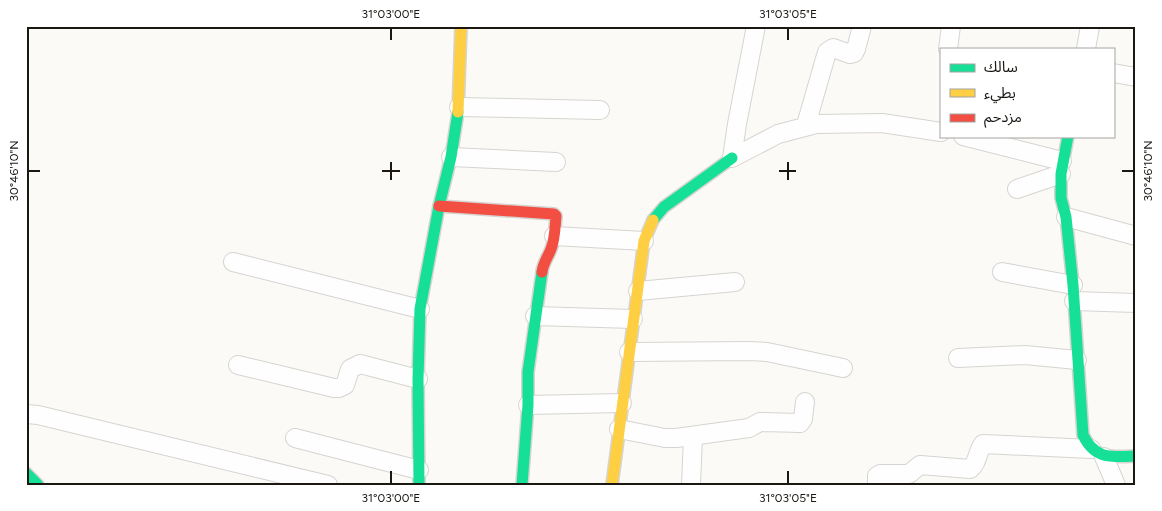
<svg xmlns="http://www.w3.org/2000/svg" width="1162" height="511" font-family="Figtree,'Noto Sans Arabic',sans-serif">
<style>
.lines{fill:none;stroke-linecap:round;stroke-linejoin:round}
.street-casing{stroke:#d6d4d0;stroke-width:20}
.fast-casing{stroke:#d6d4d0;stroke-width:14}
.slow-casing{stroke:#d6d4d0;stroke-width:14}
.jam-casing{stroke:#d6d4d0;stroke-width:14}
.street{stroke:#fffefe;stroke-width:18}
.fast{stroke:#16e098;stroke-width:11}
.slow{stroke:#ffcf43;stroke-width:11}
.jam{stroke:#f24e42;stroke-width:11}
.ticks{fill:none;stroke:#1b1813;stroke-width:2}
.neatline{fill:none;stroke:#1b1813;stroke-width:2}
.ticks-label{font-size:12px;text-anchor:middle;fill:#1b1813}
</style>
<rect width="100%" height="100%" fill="#fcfaf7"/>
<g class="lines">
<defs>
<path id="street" d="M 756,26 L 737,124 L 732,158 L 778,134 L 816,124 L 882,123 L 941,132
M 948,49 L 951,26
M 1086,49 L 1090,26
M 1113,73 L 1136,77
M 459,107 L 600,110
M 806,125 L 827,52 L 833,48 L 850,54 L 854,53 L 856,49 L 862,26
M 963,136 L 1062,161
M 451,157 L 556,162
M 1017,189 L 1061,174
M 1066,217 L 1136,236
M 554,236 L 644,241
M 233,262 L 420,309
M 1002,272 L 1073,285
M 638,291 L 735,282
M 1074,301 L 1136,303
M 535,316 L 633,319
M 629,352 L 748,351 L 767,352 L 843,368
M 958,358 L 1025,355 L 1077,360
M 238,365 L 334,388 L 339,388 L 345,385 L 350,369 L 360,364 L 418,379
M 528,405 L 622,403
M 26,414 L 38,415 L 328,485
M 619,429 L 665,438 L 676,438 L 749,428 L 760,422 L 800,423 L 803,419 L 805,402
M 295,438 L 419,470
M 1104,457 L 1116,485
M 691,485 L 693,436
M 877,485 L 877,476 L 880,474 L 909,474 L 920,465 L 970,469 C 978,463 977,452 983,444 L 1091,449"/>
<path id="fast" d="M 1068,136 L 1061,174 L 1061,198 L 1066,217 L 1073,285 L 1083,435 C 1095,460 1112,457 1136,456
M 653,220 L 664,207 L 732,158
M 26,473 L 38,485
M 419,485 L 418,379 L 420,309 L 439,206 L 451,157 L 458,112
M 522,485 L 528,405 L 528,372 L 542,272"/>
<path id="slow" d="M 458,112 L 461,26
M 612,485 L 644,241 L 653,220"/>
<path id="jam" d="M 439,206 L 554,214 L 556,216 C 555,227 555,239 551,249 C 548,257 543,263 542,272"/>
</defs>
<use href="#street" class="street-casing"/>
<use href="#fast" class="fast-casing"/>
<use href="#slow" class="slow-casing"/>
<use href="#jam" class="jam-casing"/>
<use href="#street" class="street"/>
<use href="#fast" class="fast"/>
<use href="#slow" class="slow"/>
<use href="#jam" class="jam"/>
</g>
<path class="ticks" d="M 391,28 L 391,40M 788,28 L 788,40M 391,162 L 391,180M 788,162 L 788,180M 28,171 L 40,171M 382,171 L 400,171M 779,171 L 796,171M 1122,171 L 1134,171M 391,471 L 391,484M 788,471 L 788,484"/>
<rect width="1162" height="511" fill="none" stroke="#ffffff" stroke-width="55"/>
<rect x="940" y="48" width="175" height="90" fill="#ffffff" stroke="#a4a3a1"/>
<rect x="950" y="64" width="25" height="8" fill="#16e098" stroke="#a4a3a1"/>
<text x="984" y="72" font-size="15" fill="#1b1813">سالك</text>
<rect x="950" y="89" width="25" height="8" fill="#ffcf43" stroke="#a4a3a1"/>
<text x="984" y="98" font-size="15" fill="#1b1813">بطيء</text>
<rect x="950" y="114" width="25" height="8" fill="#f24e42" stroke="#a4a3a1"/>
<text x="984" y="122" font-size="15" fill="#1b1813">مزدحم</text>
<rect x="28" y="28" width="1106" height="456" class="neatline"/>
<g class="ticks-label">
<text x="391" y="18">31°03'00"E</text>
<text x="788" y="18">31°03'05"E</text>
<text transform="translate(14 171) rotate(-90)" y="4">30°46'10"N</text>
<text transform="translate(1148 171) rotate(-90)" y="4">30°46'10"N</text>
<text x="391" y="502">31°03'00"E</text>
<text x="788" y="502">31°03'05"E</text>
</g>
</svg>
